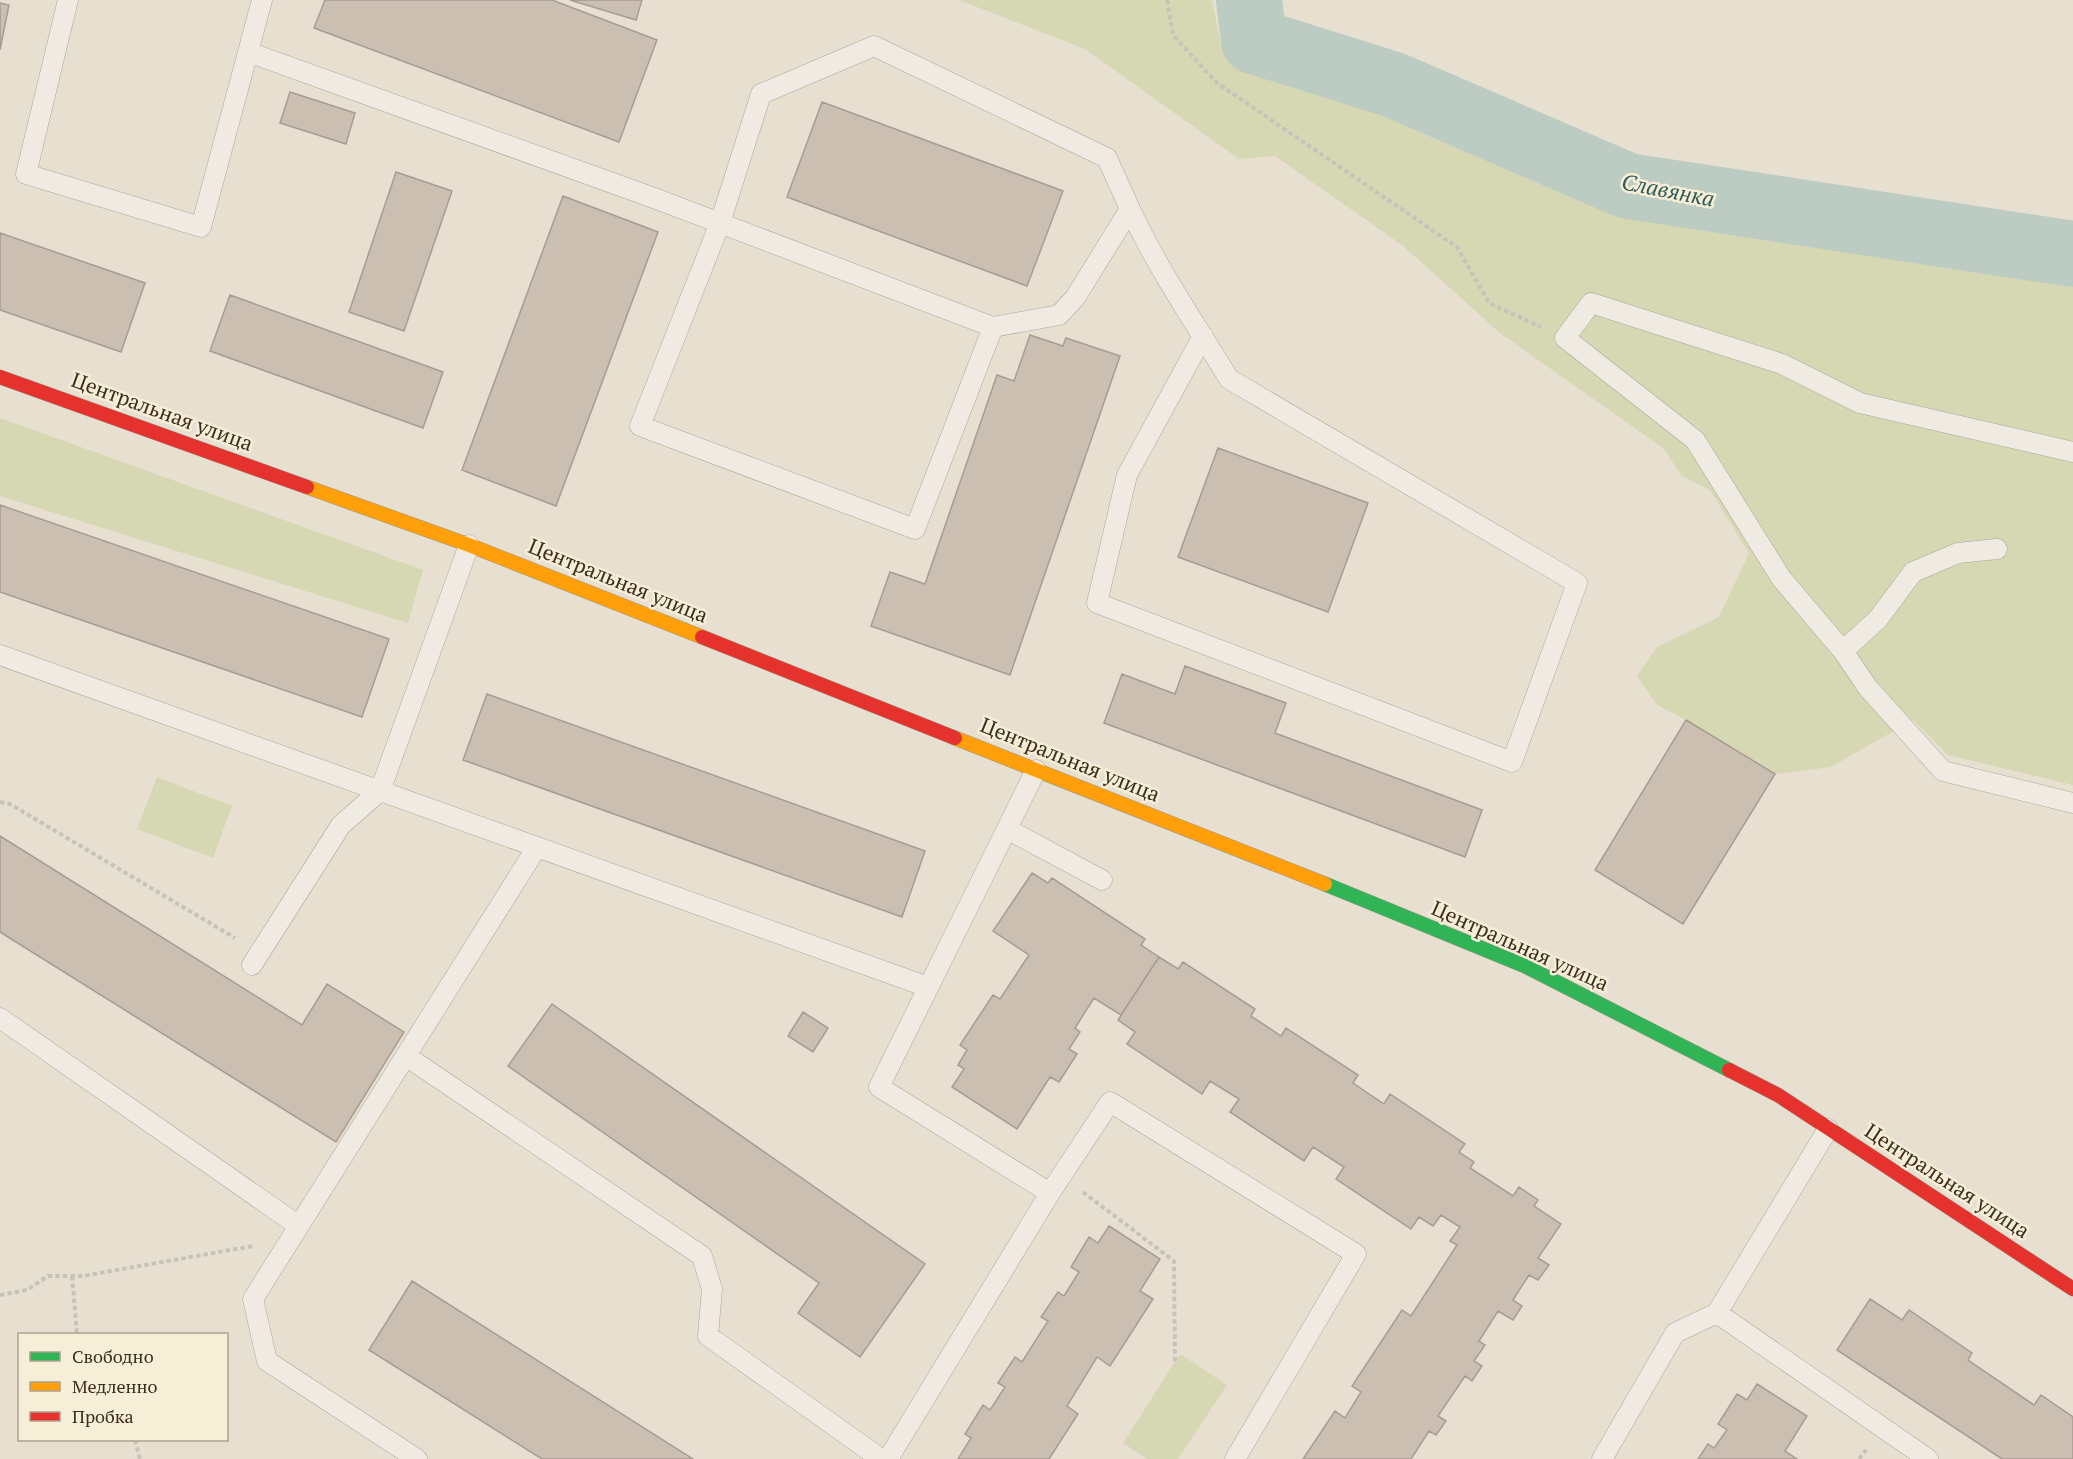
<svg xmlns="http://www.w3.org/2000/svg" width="2073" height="1459" font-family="'PT Serif',serif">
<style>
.green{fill:#d6d7b3}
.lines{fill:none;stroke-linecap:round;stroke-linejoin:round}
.river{stroke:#bcccc2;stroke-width:66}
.building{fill:#cbbfb2;stroke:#a89c90;stroke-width:1.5}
.lane-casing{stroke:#ada599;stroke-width:21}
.fast-casing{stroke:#9c958a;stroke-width:15}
.slow-casing{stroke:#9c958a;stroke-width:15}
.jam-casing{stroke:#9c958a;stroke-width:15}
.path{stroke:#c8c2b9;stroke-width:4;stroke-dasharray:4.5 3;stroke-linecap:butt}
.lane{stroke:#efebe3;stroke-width:20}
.fast{stroke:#30b455;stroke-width:14}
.slow{stroke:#ff9f0a;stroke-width:14}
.jam{stroke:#e5322d;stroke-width:14}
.labels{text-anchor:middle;stroke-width:5;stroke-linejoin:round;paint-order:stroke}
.street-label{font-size:21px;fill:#3d2e20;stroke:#f7eed8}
.water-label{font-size:22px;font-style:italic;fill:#2f5d5a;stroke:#f7eed8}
</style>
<rect width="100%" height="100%" fill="#e7e0d1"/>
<path class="green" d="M 959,0 L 1212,0 L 1221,46 L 1277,73 L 1384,107 L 1477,148 L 1572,181 L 1673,206 L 2073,272 L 2073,785 L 1948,755 L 1913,720 L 1831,767 L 1775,774 L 1686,720 L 1657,705 L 1637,676 L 1657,647 L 1719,617 L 1749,553 L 1710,490 L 1682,476 L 1663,448 L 1500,333 L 1402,245 L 1275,156 L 1239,159 L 1085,49 Z
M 0,418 L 423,570 L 408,623 L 0,496 Z
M 157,777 L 232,806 L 213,858 L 137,829 Z
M 1180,1354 L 1227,1385 L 1178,1459 L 1147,1459 L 1123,1443 Z"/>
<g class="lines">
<path class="river" d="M 1249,0 L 1254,41 L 1394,85 L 1628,186 L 2073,254"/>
</g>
<path class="building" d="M 325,0 L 552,0 L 657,40 L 619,142 L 314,28 Z
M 570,0 L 642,0 L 636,20 Z
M 0,3 L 9,5 L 0,50 Z
M 290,92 L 355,113 L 346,144 L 280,123 Z
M 822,102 L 1063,191 L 1027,286 L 787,197 Z
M 396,172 L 452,191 L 404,331 L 349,312 Z
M 563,196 L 658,232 L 556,506 L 462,470 Z
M 0,233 L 145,283 L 121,352 L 0,310 Z
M 230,295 L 443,372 L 423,428 L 210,351 Z
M 1030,335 L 1063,346 L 1066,338 L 1120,356 L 1010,675 L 871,626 L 890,572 L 925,584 L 997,375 L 1014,381 Z
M 1218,448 L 1368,503 L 1328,612 L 1178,557 Z
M 0,505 L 389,639 L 362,717 L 0,592 Z
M 1185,666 L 1286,703 L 1275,733 L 1482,810 L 1465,857 L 1104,723 L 1122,674 L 1175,694 Z
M 487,694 L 925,851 L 902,917 L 463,760 Z
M 1686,720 L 1775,774 L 1683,924 L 1595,870 Z
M 0,836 L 302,1025 L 327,984 L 404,1032 L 336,1142 L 0,932 Z
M 1032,873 L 1048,883 L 1052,878 L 1145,939 L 1141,945 L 1159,957 L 1121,1015 L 1094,998 L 1075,1028 L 1080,1032 L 1069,1049 L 1077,1054 L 1059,1082 L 1050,1077 L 1017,1129 L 952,1087 L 964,1069 L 958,1065 L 967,1050 L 960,1045 L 993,995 L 1000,999 L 1029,955 L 993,931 Z
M 1159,957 L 1178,969 L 1183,962 L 1255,1009 L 1251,1016 L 1281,1036 L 1286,1028 L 1358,1075 L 1353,1083 L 1384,1104 L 1390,1094 L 1465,1144 L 1459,1152 L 1474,1162 L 1470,1168 L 1513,1196 L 1519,1187 L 1538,1200 L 1534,1206 L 1561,1224 L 1538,1258 L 1549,1265 L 1538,1280 L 1529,1275 L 1513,1300 L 1522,1306 L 1513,1320 L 1498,1311 L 1479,1341 L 1485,1345 L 1474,1361 L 1482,1366 L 1472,1381 L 1465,1376 L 1438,1416 L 1446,1421 L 1436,1435 L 1429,1431 L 1411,1459 L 1303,1459 L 1335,1411 L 1345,1418 L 1361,1392 L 1352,1386 L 1402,1310 L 1411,1316 L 1457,1245 L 1450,1241 L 1460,1227 L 1441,1215 L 1433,1226 L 1419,1217 L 1411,1229 L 1336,1179 L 1344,1167 L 1313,1147 L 1304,1161 L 1230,1112 L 1239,1099 L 1210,1081 L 1202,1094 L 1127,1044 L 1135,1032 L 1118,1020 Z
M 552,1004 L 925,1264 L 860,1357 L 798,1313 L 819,1283 L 508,1066 Z
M 803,1012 L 828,1028 L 813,1052 L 788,1036 Z
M 1109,1226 L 1160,1259 L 1140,1291 L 1153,1299 L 1110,1366 L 1097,1357 L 1067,1406 L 1078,1414 L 1049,1459 L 958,1459 L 971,1438 L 965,1434 L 983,1405 L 990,1410 L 1005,1387 L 998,1383 L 1015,1357 L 1022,1362 L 1048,1321 L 1041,1317 L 1058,1292 L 1064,1296 L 1079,1272 L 1071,1267 L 1089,1237 L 1098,1243 Z
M 412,1281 L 693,1459 L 542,1459 L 369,1350 Z
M 1870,1299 L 1902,1320 L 1909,1310 L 1972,1353 L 1968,1360 L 2034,1405 L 2041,1395 L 2073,1417 L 2073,1459 L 2002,1459 L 1837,1350 Z
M 1757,1384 L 1807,1416 L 1785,1451 L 1797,1459 L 1698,1459 L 1708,1444 L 1714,1448 L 1727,1430 L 1718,1424 L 1737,1394 L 1747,1400 Z"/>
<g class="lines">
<defs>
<path id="lane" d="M 68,0 L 26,174 L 201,227 L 262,0
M 248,52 L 654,198 L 993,327 L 1059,315 L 1075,298 L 1130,209 L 1107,158 L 874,46 L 761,94 L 720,223 L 640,426 L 915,529 L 993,327
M 1130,209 C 1157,268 1195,323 1229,379 L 1577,583 L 1512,762 L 1097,603 L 1127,475 L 1203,336
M 2073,452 L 1860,403 L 1782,364 L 1591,303 L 1565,338 L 1695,440 L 1781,578 L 1843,651 L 1868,688 L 1943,771 L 2073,803
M 1843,651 L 1878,619 L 1913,572 L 1958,553 L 1997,549
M 0,655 L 928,987
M 1036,770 L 879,1087 L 1050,1193
M 1007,829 L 1102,880
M 252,965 L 341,825 L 380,791 L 469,545
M 0,1018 L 299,1226
M 406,1056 L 702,1256 L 712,1289 L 708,1336 L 881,1459
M 1828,1129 L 1717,1313 L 1928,1459
M 417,1459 L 267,1361 L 253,1299 L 537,847
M 888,1459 L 1050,1193 L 1110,1102 L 1356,1254 L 1235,1459
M 1602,1459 L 1675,1333 L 1717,1313"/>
<path id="fast" d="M 1325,884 L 1525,966 L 1729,1070"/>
<path id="slow" d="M 307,487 L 469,545 L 702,637
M 955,738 L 1325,884"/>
<path id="jam" d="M 0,377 L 307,487
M 702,637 L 955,738
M 1729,1070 L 1778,1095 L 2073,1289"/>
</defs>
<use href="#lane" class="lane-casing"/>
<use href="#fast" class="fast-casing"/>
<use href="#slow" class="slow-casing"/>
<use href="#jam" class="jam-casing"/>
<path class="path" d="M 1167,0 L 1173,35 L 1217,83 L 1457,247 L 1489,303 L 1541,327
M 0,802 L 10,804 L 235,938
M 1083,1192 L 1174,1261 L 1175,1362
M 72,1276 L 77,1334
M 0,1295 L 27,1290 L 48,1276 L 83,1276 L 253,1246
M 135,1440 L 140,1459
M 1859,1459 L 1866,1450"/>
<use href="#lane" class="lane"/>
<use href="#fast" class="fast"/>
<use href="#slow" class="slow"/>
<use href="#jam" class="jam"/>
</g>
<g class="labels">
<g class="street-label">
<text transform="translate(162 412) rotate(20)" y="7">Центральная улица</text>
<text transform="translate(618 581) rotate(22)" y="7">Центральная улица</text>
<text transform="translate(1070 760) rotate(22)" y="7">Центральная улица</text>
<text transform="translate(1520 946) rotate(24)" y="7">Центральная улица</text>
<text transform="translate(1947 1181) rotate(33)" y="7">Центральная улица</text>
</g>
<g class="water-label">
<text transform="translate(1668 190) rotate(11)" y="8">Славянка</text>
</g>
</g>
<rect x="18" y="1333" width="210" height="108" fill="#f7eed8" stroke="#ada18e" stroke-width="1.5"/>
<rect x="30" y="1352" width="30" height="9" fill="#30b455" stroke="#ada18e" stroke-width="1.5"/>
<text x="72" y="1363" font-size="18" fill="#3d2e20">Свободно</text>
<rect x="30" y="1382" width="30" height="9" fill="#ff9f0a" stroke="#ada18e" stroke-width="1.5"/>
<text x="72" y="1393" font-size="18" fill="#3d2e20">Медленно</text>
<rect x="30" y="1412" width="30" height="9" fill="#e5322d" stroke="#ada18e" stroke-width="1.5"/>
<text x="72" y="1423" font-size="18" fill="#3d2e20">Пробка</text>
</svg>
